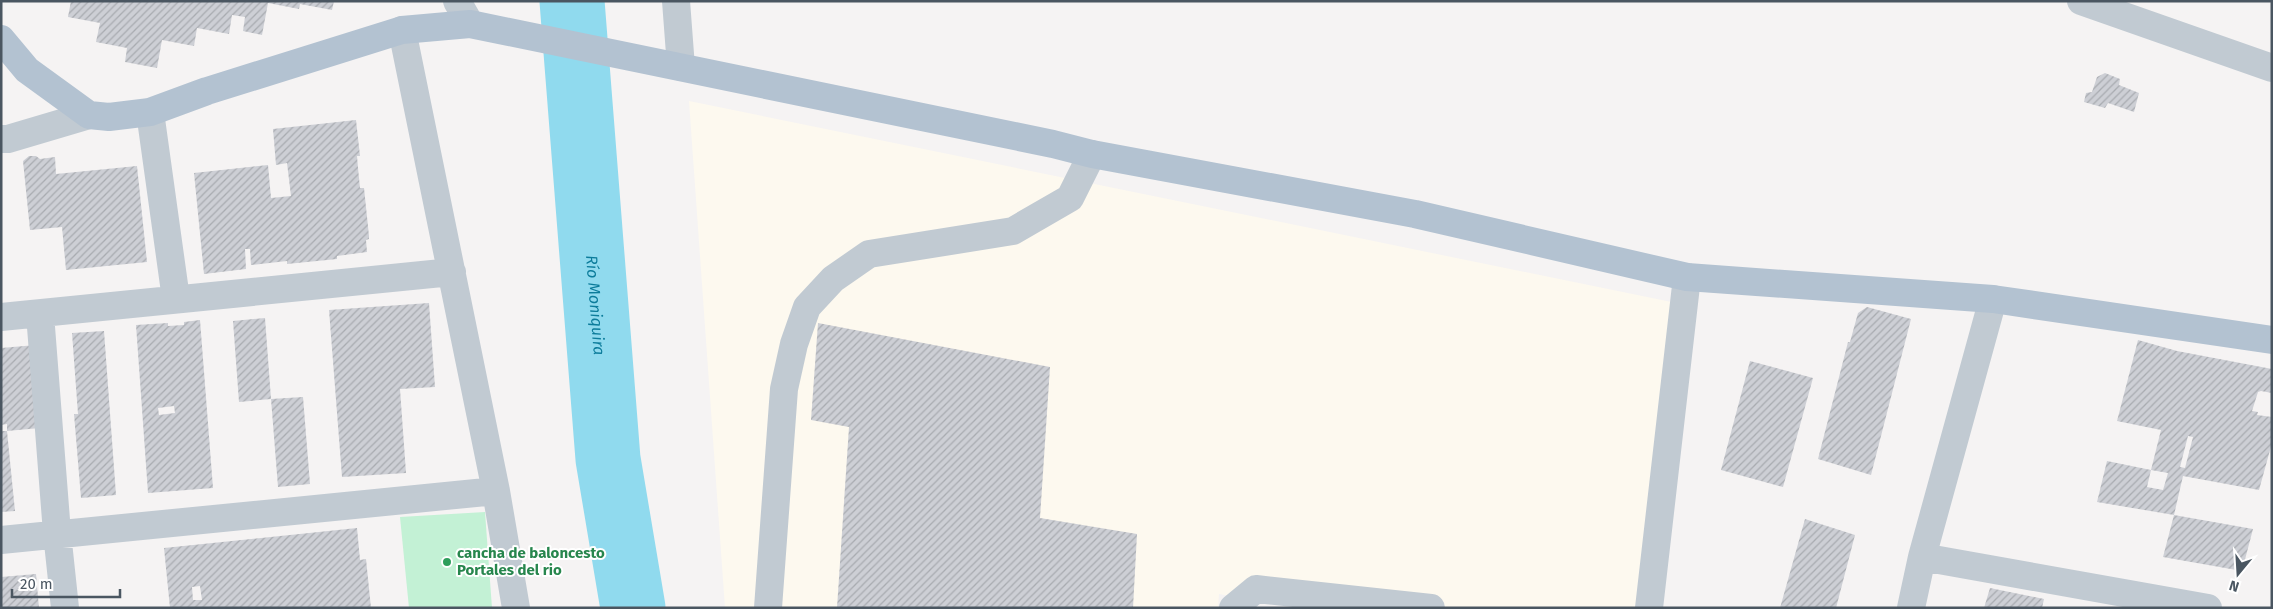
<svg xmlns="http://www.w3.org/2000/svg" width="2273" height="609" font-family="'Fira Sans',sans-serif">
<style>
.commercial{fill:#fdf9ef}
.grass{fill:#c3f1d5}
.lines{fill:none;stroke-linecap:round;stroke-linejoin:round}
.river{stroke:#90daee;stroke-width:65}
.building{fill:url(#building-hatch);fill-rule:evenodd}
.minor{stroke:#c1cad2;stroke-width:28}
.major{stroke:#b3c2d1;stroke-width:28}
.leisure-dot{fill:#2e9e5b;stroke:#fff;stroke-width:2}
.labels{text-anchor:middle;stroke-width:4;stroke-linejoin:round;paint-order:stroke}
.leisure-label{font-size:15px;font-weight:bold;fill:#27864d;stroke:#fff;text-anchor:start}
.water-label{font-size:16px;font-style:italic;fill:#0c7c9b;stroke:#fff}
</style>
<defs>
<pattern id="building-hatch" width="6" height="6" patternUnits="userSpaceOnUse" patternTransform="scale(1.25)"><rect width="6" height="6" fill="#cdcfd5"/><path d="M-1 1l2-2M0 6l6-6M5 7l2-2" fill="none" stroke="#a8abb0"/></pattern>
</defs>
<rect width="100%" height="100%" fill="#f5f3f3"/>
<path class="commercial" d="M 689,101 L 1691,306 L 1655,608 L 1297,608 L 1219,594 L 1218,608 L 725,608 Z"/>
<path class="grass" d="M 485,512 L 492,608 L 409,608 L 400,517 Z"/>
<g class="lines">
<path class="river" id="s1" d="M 572,1 L 608,459 L 633,608"/>
</g>
<path class="building" d="M 71,1 L 334,1 L 332,10 L 300,4 L 299,9 L 268,3 L 262,35 L 243,31 L 245,17 L 232,15 L 229,34 L 197,28 L 194,46 L 162,40 L 157,68 L 125,62 L 127,48 L 96,42 L 100,23 L 68,17 Z
M 2105,73 L 2120,79 L 2119,85 L 2139,93 L 2134,112 L 2108,103 L 2105,108 L 2084,102 L 2086,93 L 2092,92 L 2097,77 Z
M 356,120 L 360,156 L 357,156 L 358,168 L 360,188 L 364,188 L 369,236 L 369,239 L 366,240 L 367,252 L 337,256 L 337,259 L 287,264 L 287,261 L 251,265 L 250,249 L 245,249 L 246,269 L 204,274 L 194,173 L 268,165 L 271,198 L 291,196 L 287,163 L 276,165 L 273,129 Z
M 29,156 L 36,156 L 40,159 L 55,157 L 56,174 L 137,166 L 147,262 L 66,270 L 62,227 L 30,230 L 23,161 Z
M 429,303 L 435,387 L 400,389 L 406,473 L 342,477 L 329,310 Z
M 1867,307 L 1911,319 L 1871,475 L 1818,459 L 1848,342 L 1850,342 L 1858,313 Z
M 265,318 L 271,399 L 239,402 L 233,321 Z
M 200,320 L 213,488 L 148,493 L 136,325 L 168,323 L 168,326 L 184,325 L 184,322 ZM 174,406 L 175,413 L 159,415 L 158,408 Z
M 818,323 L 1050,367 L 1040,518 L 1137,534 L 1133,608 L 837,608 L 849,427 L 811,420 Z
M 104,331 L 116,495 L 81,498 L 74,414 L 78,414 L 72,333 Z
M 2138,340 L 2177,351 L 2272,369 L 2272,393 L 2261,391 L 2258,392 L 2252,411 L 2258,412 L 2257,415 L 2272,417 L 2272,443 L 2259,490 L 2183,476 L 2174,515 L 2253,529 L 2242,571 L 2163,557 L 2174,515 L 2097,502 L 2107,461 L 2151,470 L 2161,430 L 2117,421 ZM 2188,436 L 2193,437 L 2185,468 L 2180,467 ZM 2151,470 L 2168,473 L 2163,490 L 2147,487 Z
M 36,345 L 40,428 L 7,431 L 7,424 L 1,425 L 1,348 Z
M 1750,361 L 1813,378 L 1783,487 L 1721,470 Z
M 303,397 L 310,484 L 278,487 L 271,399 Z
M 1,431 L 7,431 L 15,511 L 1,512 Z
M 1805,519 L 1855,535 L 1836,608 L 1780,608 Z
M 357,528 L 360,560 L 366,559 L 371,608 L 170,608 L 164,548 ZM 200,586 L 202,600 L 193,600 L 192,587 Z
M 36,574 L 39,608 L 1,608 L 1,577 Z
M 1990,588 L 2044,599 L 2042,608 L 1984,608 Z"/>
<g class="lines">
<path class="minor" d="M 457,1 L 470,24
M 676,1 L 681,67
M 2081,1 L 2272,68
M 402,30 L 496,491 L 516,608
M 150,112 L 176,299
M 1,139 L 8,139 L 89,115
M 40,314 L 57,533 L 65,608
M 1,317 L 452,272
M 1,540 L 496,491
M 1922,557 L 2208,608
M 768,608 L 784,389 L 794,344 L 807,307 L 833,279 L 869,254 L 1013,231 L 1070,198 L 1092,154
M 1233,608 L 1256,589 L 1431,608
M 1649,608 L 1687,277
M 1911,608 L 1922,557 L 1993,299"/>
<path class="major" d="M 1,39 L 27,70 L 89,115 L 109,117 L 150,112 L 207,91 L 402,30 L 470,24 L 1053,144 L 1092,154 L 1415,214 L 1687,277 L 1993,299 L 2272,340"/>
</g>
<circle class="leisure-dot" cx="447" cy="562" r="5"/>
<g class="labels">
<g class="leisure-label">
<text x="457" y="558">cancha de baloncesto<tspan x="457" dy="17">Portales del rio</tspan></text>
</g>
<g class="water-label">
<text dy="6" stroke="none"><textPath href="#s1" startOffset="305">Río Moniquira</textPath></text>
</g>
</g>
<rect width="2273" height="609" fill="none" stroke="#4a5661" stroke-width="5"/>
<g transform="translate(2238 574) rotate(198)" stroke="#ffffff" stroke-width="4" paint-order="stroke">
<path d="M0-4L9 19L0 12L-9 19Z" fill="#4a5661"/>
<text y="-8" font-size="14" font-weight="bold" text-anchor="middle" fill="#4a5661">N</text>
</g>
<path d="M12 589v8h108v-8" fill="none" stroke="#4a5661" stroke-width="2.5"/>
<text x="20" y="589" font-size="15" fill="#4a5661" stroke="#ffffff" stroke-width="4" paint-order="stroke">20 m</text>
</svg>
